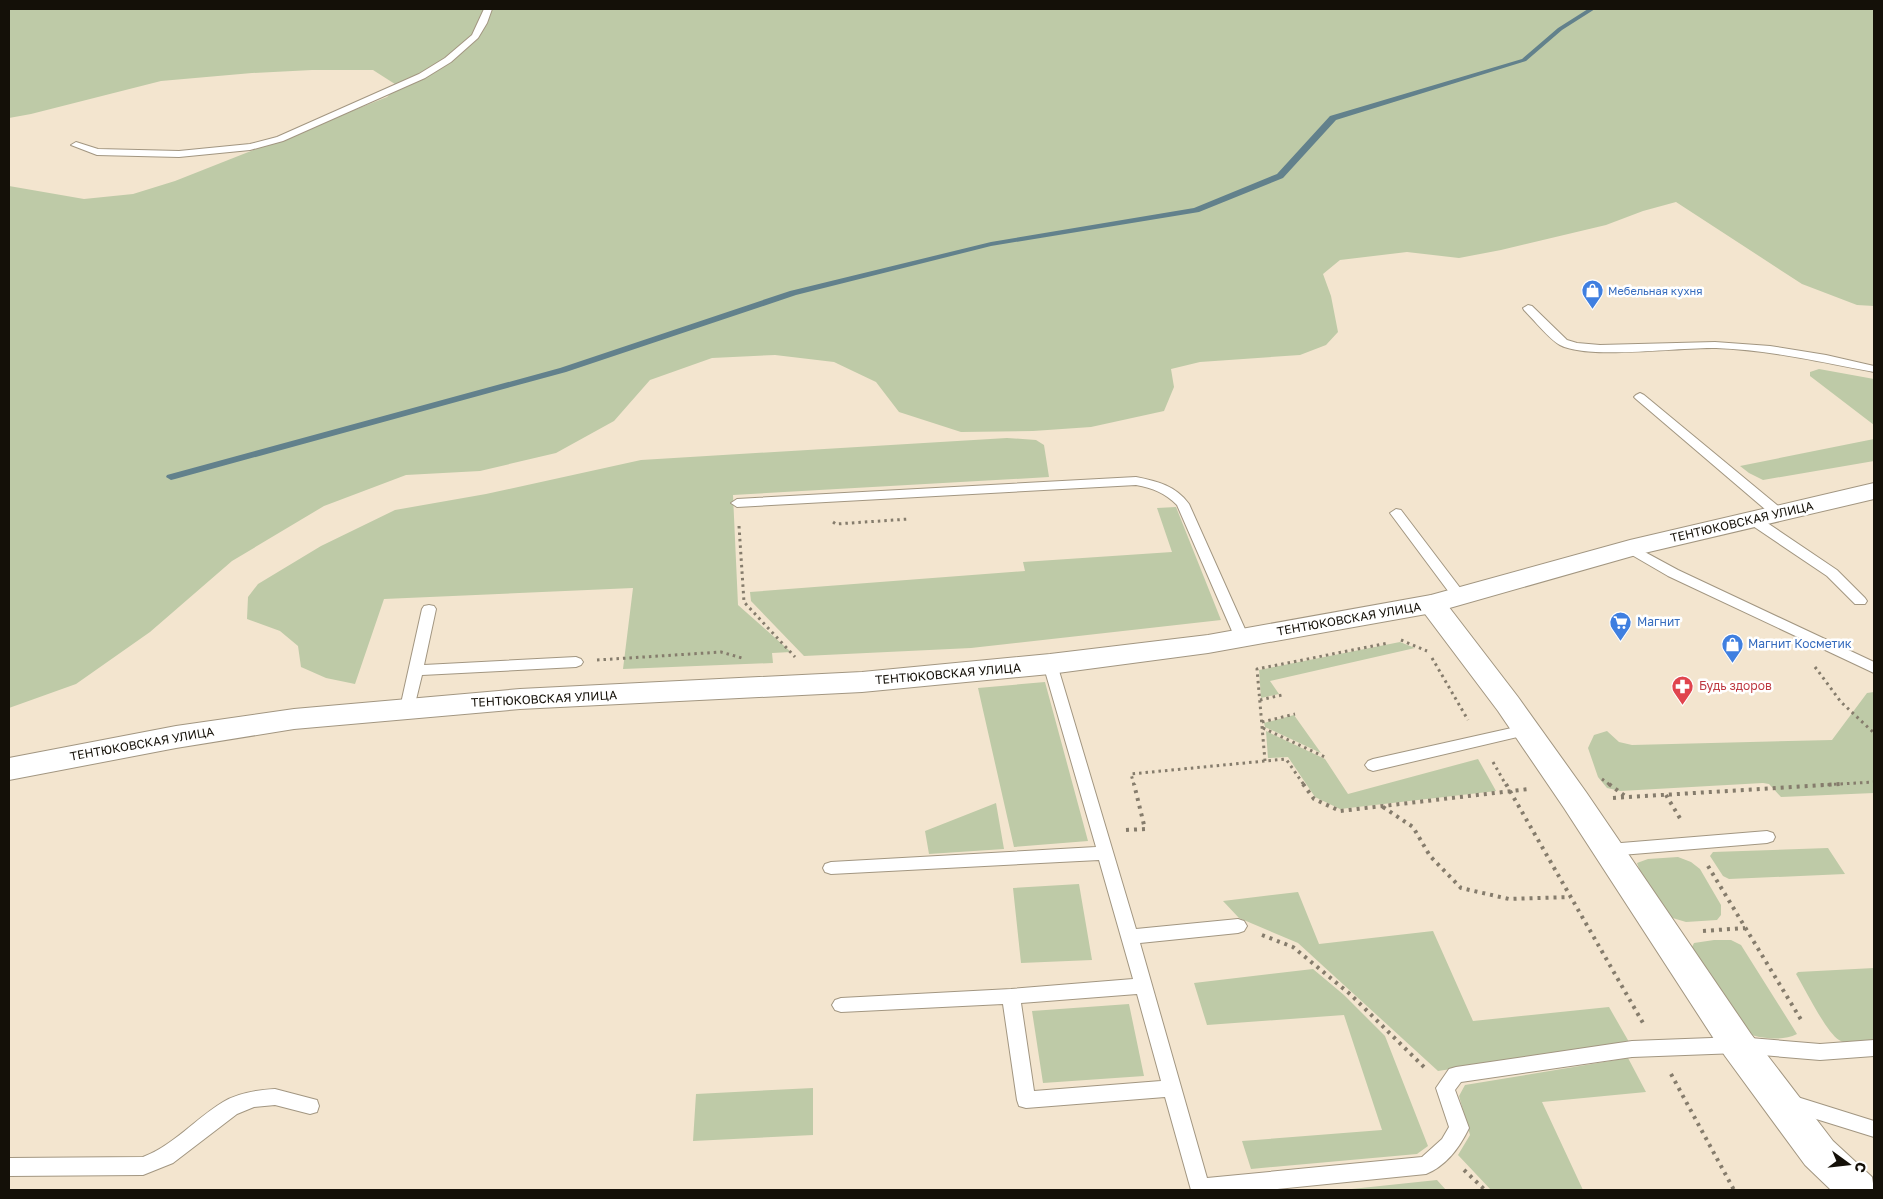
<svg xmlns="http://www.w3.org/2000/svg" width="1883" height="1199" font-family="'Golos Text',sans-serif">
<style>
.green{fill:#becaa7}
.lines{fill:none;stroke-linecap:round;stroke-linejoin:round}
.stream{fill:#62818c;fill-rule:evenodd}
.service-casing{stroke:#a29681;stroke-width:2}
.minor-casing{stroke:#a29681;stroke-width:2}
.tertiary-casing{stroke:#a29681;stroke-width:2}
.path-far1{stroke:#857c6c;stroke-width:3;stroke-dasharray:2.5 4;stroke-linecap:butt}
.path{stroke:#857c6c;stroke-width:4;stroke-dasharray:3 5;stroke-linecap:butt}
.service{fill:#fff;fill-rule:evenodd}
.minor{fill:#fff;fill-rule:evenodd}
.tertiary{fill:#fff;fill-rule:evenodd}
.labels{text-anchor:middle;stroke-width:5;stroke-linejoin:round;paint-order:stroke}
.far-shop-label{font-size:11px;fill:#366cbe;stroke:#fff;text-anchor:start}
.street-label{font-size:12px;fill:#141008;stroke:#fff}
.shop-label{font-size:12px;fill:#366cbe;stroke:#fff;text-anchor:start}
.health-label{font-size:12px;fill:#be3a42;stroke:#fff;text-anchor:start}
</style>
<rect width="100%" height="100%" fill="#f3e5cf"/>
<path class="green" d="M 9,9 L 1874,9 L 1874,306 L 1857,305 L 1802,284 L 1676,202 L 1643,211 L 1606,225 L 1501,250 L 1459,258 L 1407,252 L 1340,260 L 1323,274 L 1331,296 L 1338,332 L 1326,345 L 1300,355 L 1200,362 L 1171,369 L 1174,387 L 1164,411 L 1091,427 L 1033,431 L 961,432 L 899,412 L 876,382 L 834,362 L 775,355 L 712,358 L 650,380 L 614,421 L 556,453 L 480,471 L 406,475 L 324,506 L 232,561 L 150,632 L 76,684 L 9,708 L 9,186 L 84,199 L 133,194 L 175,181 L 387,97 L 398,86 L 373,70 L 312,70 L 252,73 L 161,81 L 31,114 L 9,118 Z
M 1819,369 L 1874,379 L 1874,425 L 1810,376 L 1810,372 Z
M 1007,438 L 1036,440 L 1044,445 L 1049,477 L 733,495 L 738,605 L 791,652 L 772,653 L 773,663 L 623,669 L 633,588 L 384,599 L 355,684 L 326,678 L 301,667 L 298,646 L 280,631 L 247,619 L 248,597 L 258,584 L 321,546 L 395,510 L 486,494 L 641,460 Z
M 1874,439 L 1874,461 L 1763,480 L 1749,473 L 1740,466 Z
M 1176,507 L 1221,620 L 971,648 L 804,656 L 751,601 L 750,592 L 1025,571 L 1023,562 L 1172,552 L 1157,508 Z
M 1400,642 L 1415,648 L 1270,681 L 1279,694 L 1261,698 L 1259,670 Z
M 1045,682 L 1088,841 L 1014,847 L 978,688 Z
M 1874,692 L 1874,793 L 1781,797 L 1769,784 L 1763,783 L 1620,791 L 1607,788 L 1598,777 L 1588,748 L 1594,735 L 1607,731 L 1619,742 L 1632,745 L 1832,740 L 1867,693 Z
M 1294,715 L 1321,753 L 1265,727 L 1264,723 Z
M 1266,731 L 1325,759 L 1348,794 L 1478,759 L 1496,791 L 1340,809 L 1315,797 L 1288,757 L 1268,758 Z
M 996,803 L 1004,849 L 929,854 L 925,831 Z
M 1828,848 L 1845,874 L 1729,879 L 1723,876 L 1710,856 L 1713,852 Z
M 1678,857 L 1691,862 L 1700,869 L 1721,905 L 1721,915 L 1717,920 L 1686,922 L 1666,916 L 1643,879 L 1637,863 L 1648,859 Z
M 1079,884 L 1092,960 L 1021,963 L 1013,888 Z
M 1298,892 L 1319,944 L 1433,931 L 1473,1021 L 1609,1007 L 1629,1042 L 1438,1071 L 1298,943 L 1239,918 L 1223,901 Z
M 1714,940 L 1731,940 L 1741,945 L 1797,1034 C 1781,1042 1760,1038 1744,1033 L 1691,949 L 1694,943 Z
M 1874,968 L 1874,1041 C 1865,1042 1847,1046 1839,1040 C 1826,1032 1805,989 1796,974 L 1798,972 Z
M 1313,969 L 1344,995 L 1385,1036 L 1428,1146 L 1417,1154 L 1251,1169 L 1242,1141 L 1382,1130 L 1344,1015 L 1207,1025 L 1194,983 Z
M 1129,1004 L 1144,1076 L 1043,1083 L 1032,1011 Z
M 1628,1058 L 1646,1092 L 1542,1102 L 1583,1190 L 1491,1190 L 1458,1155 L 1470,1135 L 1459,1096 L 1465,1085 Z
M 813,1088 L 813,1135 L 693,1141 L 696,1094 Z
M 1437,1180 L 1446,1190 L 1342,1190 Z"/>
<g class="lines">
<path class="stream" d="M 1588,9 L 1595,9 L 1562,30 L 1526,61 L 1336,120 L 1283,178 L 1199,212 L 991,246 L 796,295 L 566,372 L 175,479 L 171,480 L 166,477 L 167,475 L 560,368 L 790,291 L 991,242 L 1194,208 L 1277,174 L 1330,116 L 1522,59 L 1558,28 Z"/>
<defs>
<path id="service" d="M 484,9 L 492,9 L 487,23 L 478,38 L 451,62 L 425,78 L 283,141 L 250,150 L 179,157 L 97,155 L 71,145 L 76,142 L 98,149 L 179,151 L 250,144 L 277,137 L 419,74 L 445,58 L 472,35 Z
M 1528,305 L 1532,306 L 1567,340 L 1577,343 L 1600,345 L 1715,342 L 1770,346 L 1826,355 L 1874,366 L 1874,372 C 1821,362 1770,350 1716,348 C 1679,347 1589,360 1560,345 C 1549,339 1534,320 1524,310 L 1523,308 Z
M 1640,393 L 1644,395 L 1783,510 L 1784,513 L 1783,516 L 1773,516 L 1636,399 L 1634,397 L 1636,395 Z
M 1136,477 C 1157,481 1176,486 1189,504 L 1249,638 L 1247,641 L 1237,641 L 1235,638 L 1177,505 C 1165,493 1153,488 1136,485 L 737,507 L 731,503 L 737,499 Z
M 1396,509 L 1401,510 L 1464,593 L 1466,596 L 1464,599 L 1454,599 L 1390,513 Z
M 1752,515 L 1757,516 L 1837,570 L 1865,598 L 1867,601 L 1865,604 L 1855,604 L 1827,576 L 1747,522 L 1746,519 Z
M 1630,544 L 1678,570 L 1874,662 L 1874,673 L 1668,576 L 1625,551 L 1623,548 L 1625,545 Z
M 429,605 L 434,606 L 436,609 L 424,665 L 576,657 L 581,659 L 583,662 L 581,665 L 576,667 L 422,675 L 414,708 L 412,712 L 407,713 L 402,712 L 400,708 L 422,609 L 424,606 Z
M 1050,659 L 1055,661 L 1057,664 L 1136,929 L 1238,919 L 1244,921 L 1247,926 L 1244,931 L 1238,933 L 1140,943 L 1207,1178 L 1422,1157 L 1442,1139 L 1449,1127 L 1436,1088 L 1449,1069 L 1456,1067 L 1632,1041 L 1738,1037 L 1820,1044 L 1874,1040 L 1874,1056 L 1820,1060 L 1738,1053 L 1632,1057 L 1461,1082 L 1455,1090 L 1469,1128 C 1460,1147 1446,1166 1426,1174 L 1267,1190 L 1191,1190 L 1165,1097 L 1026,1108 L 1019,1106 L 1017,1100 L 1003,1004 L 841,1012 L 835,1010 L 832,1005 L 835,1000 L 841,998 L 1011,989 L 1133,979 L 1099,860 L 831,874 L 825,872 L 823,868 L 825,864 L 831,862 L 1096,847 L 1043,664 L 1045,661 ZM 1137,994 L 1161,1081 L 1034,1091 L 1021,1003 Z
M 1525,725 L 1530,726 L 1533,730 L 1530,734 L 1373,771 L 1368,769 L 1365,765 L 1368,761 L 1373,759 Z
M 1767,831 L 1773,833 L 1775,837 L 1773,841 L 1767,843 L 1609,856 L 1603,854 L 1601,850 L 1603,846 L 1609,844 Z
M 275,1089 L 317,1100 L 319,1106 L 317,1112 L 310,1114 L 275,1105 L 254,1107 L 237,1114 L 173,1163 L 143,1175 L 9,1176 L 9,1158 L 143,1157 C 174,1145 195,1119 223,1102 C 238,1093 257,1090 275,1089 Z
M 1791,1095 L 1874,1121 L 1874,1137 L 1784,1109 L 1782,1103 L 1784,1097 Z"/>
<path id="minor" d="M 1432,595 L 1442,598 L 1518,697 L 1586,792 L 1751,1034 L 1833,1141 L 1872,1177 L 1874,1190 L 1831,1190 L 1805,1165 L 1725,1056 L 1564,808 L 1498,711 L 1422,610 L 1418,604 L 1422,598 Z"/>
<path id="tertiary" d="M 1874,483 L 1874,499 L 1636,555 L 1432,613 L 1208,653 L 1050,674 L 862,692 L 520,709 L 294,729 L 176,748 L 9,780 L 9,758 L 176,726 L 294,709 L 520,689 L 862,672 L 1050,654 L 1208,635 L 1431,595 L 1630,540 Z"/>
</defs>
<use href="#service" class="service-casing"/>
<use href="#minor" class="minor-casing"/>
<use href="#tertiary" class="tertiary-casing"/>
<path class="path-far1" d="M 833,522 L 836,524 L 909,519
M 739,526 L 744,602 L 795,657
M 1401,640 L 1427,651
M 1432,658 L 1468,720
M 597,660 L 721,652 L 742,658
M 1815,667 L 1841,702 L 1874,733
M 1260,700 L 1282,695
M 1262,722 L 1295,714
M 1263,728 L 1327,758
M 1265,761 L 1257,669 L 1388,643
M 1493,762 L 1506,785
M 1602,779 L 1610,785
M 1134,785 L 1131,774 L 1286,759 L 1304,785
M 1821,785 L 1874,782"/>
<path class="path" d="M 1303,784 L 1314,799 L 1340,811 L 1529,789
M 1506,784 L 1643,1023
M 1609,784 L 1625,796
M 1666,795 L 1681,820
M 1613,798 L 1841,784
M 1383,807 L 1413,827 L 1430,856 L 1461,888 L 1509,899 L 1570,897
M 1126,830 L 1145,829 L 1134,784
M 1708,866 L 1803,1023
M 1703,931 L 1745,928
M 1262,935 L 1293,947 L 1350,994 L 1426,1069
M 1671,1074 L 1734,1190
M 1464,1170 L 1485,1190"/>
<use href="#service" class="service"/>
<use href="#minor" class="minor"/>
<use href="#tertiary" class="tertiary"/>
</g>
<defs>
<symbol id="shop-pin" viewBox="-11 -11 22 30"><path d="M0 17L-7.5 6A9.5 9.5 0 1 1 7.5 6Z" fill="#3f7fe0" stroke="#fff"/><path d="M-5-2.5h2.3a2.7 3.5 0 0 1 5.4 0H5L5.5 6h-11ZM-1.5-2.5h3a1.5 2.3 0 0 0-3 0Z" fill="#fff"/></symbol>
<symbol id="supermarket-pin" viewBox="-11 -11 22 30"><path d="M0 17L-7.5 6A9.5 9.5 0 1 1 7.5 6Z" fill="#3f7fe0" stroke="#fff"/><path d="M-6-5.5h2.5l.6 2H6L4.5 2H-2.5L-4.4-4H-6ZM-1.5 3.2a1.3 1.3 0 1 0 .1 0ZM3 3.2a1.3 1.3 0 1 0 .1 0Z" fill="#fff"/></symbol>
<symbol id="pharmacy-pin" viewBox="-11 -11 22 30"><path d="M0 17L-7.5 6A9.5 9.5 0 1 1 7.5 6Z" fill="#e0444e" stroke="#fff"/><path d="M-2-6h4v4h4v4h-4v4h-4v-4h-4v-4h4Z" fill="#fff"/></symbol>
</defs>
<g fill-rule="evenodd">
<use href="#shop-pin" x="1580" y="278" width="25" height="34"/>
<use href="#supermarket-pin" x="1608" y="610" width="25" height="34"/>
<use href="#shop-pin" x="1720" y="632" width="25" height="34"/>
<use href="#pharmacy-pin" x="1670" y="674" width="25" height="34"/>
</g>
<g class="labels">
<g class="far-shop-label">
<text x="1608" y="295">Мебельная кухня</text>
</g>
<g class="street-label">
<text transform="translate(1742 522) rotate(-13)" y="4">ТЕНТЮКОВСКАЯ УЛИЦА</text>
<text transform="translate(1349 619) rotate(-10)" y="4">ТЕНТЮКОВСКАЯ УЛИЦА</text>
<text transform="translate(948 674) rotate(-5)" y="4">ТЕНТЮКОВСКАЯ УЛИЦА</text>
<text transform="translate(544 699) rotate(-3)" y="4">ТЕНТЮКОВСКАЯ УЛИЦА</text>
<text transform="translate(142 744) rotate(-10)" y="4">ТЕНТЮКОВСКАЯ УЛИЦА</text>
</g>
<g class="shop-label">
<text x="1637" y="626">Магнит</text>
<text x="1748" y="648">Магнит Косметик</text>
</g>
<g class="health-label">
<text x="1699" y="690">Будь здоров</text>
</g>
</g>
<rect width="1883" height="1199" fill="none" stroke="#141008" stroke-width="20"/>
<g transform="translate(1848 1164) rotate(105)" stroke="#ffffff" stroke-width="4" paint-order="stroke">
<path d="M0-4L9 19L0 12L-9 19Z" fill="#141008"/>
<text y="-8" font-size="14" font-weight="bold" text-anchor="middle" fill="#141008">С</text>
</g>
</svg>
